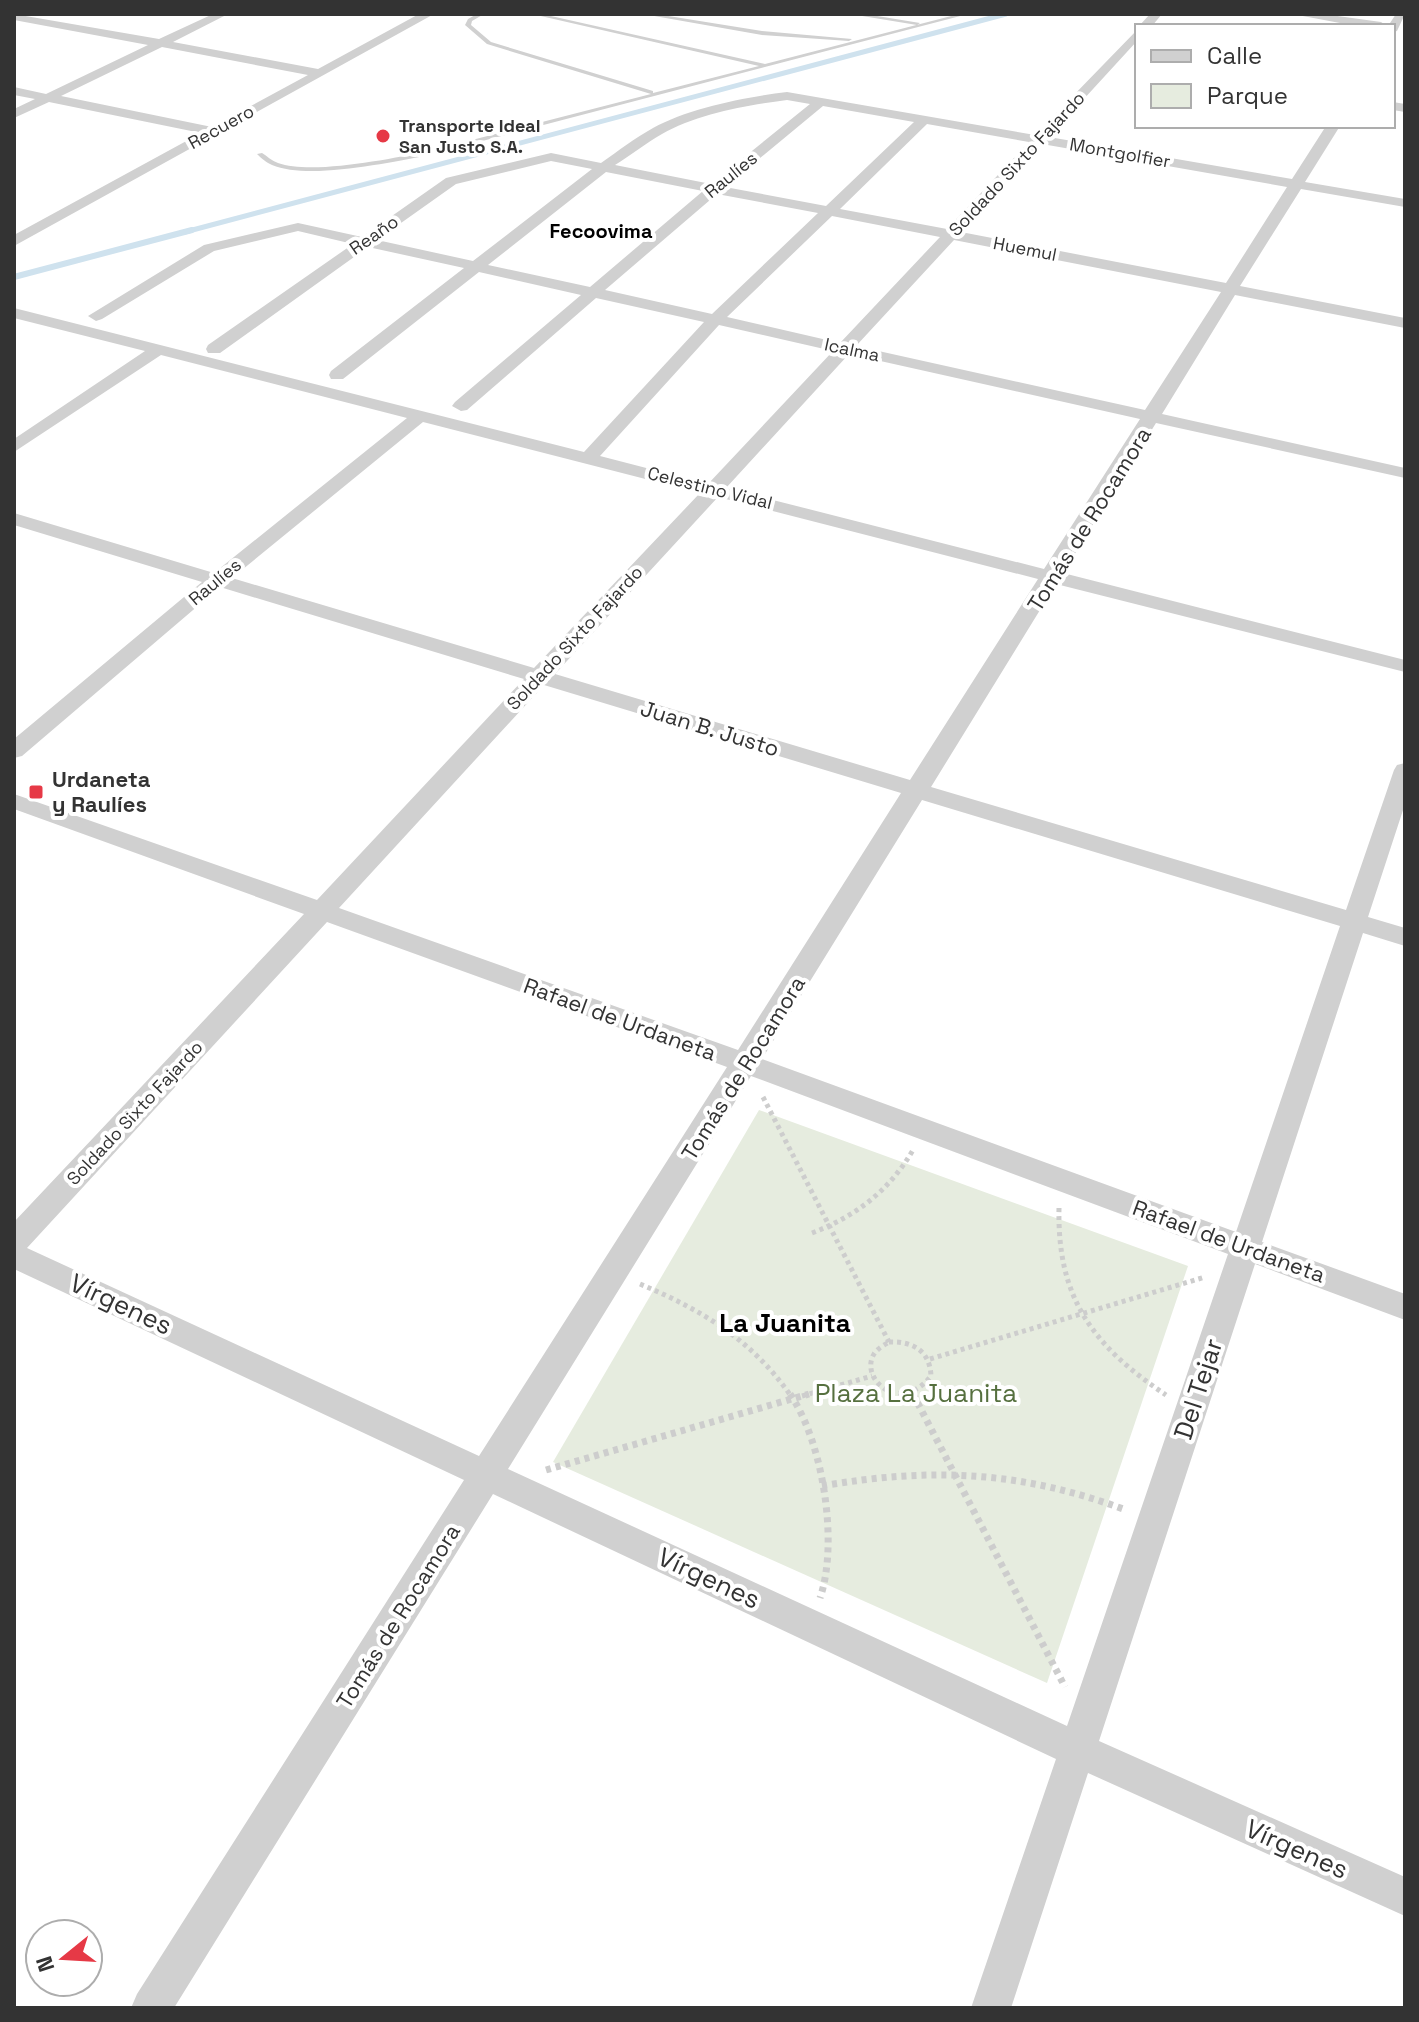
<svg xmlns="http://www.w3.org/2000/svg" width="1419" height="2022" font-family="'Space Grotesk',sans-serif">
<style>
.green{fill:#e6ecdf}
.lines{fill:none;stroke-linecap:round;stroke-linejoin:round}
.stream-far1{stroke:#cfe2ee;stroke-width:5}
.stream{stroke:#cfe2ee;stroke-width:6}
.path-far1{stroke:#cdcdcd;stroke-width:5;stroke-dasharray:4 4;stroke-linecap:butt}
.path{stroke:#cdcdcd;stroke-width:7;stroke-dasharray:5 5;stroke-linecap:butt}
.service{fill:#d0d0d0;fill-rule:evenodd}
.minor{fill:#d0d0d0;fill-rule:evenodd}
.poi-dot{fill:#e63946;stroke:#fff;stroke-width:3}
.labels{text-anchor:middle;stroke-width:8;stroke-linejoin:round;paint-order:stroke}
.far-poi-label{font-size:18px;font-weight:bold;fill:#333;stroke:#fff;text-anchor:start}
.far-street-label{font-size:18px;fill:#333;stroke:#fff}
.far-neighbourhood-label{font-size:20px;font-weight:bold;fill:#000;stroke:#fff}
.street-label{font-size:22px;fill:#333;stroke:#fff}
.poi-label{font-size:22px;font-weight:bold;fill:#333;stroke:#fff;text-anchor:start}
.near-street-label{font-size:26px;fill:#333;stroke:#fff}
.quarter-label{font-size:26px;font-weight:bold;fill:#000;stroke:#fff}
.near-park-label{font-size:26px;fill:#56703f;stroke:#fff}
</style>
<rect width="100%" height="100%" fill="#fff"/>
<path class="green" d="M 759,1110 L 1188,1266 L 1047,1683 L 553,1462 Z"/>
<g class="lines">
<path class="stream-far1" d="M 185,232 L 1006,14"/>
<path class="stream" d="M 14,277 L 192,230"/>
<path class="path-far1" d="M 763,1097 L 889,1342
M 1059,1208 C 1057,1298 1093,1346 1166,1395
M 812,1233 C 856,1216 889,1191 913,1150
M 640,1284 C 702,1310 752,1340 791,1396
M 889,1342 C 913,1341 930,1351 931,1376 C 899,1416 859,1378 874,1354 C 877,1349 884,1345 889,1342 Z
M 930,1359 L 1205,1277
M 802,1396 L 872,1376"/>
<path class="path" d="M 790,1394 C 823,1442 839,1543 820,1598
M 903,1394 L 908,1394
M 913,1394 L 1065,1687
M 546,1470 L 809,1394
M 822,1486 C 932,1467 1021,1471 1126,1510"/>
<path class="service" d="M 477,14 L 484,14 L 472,21 L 471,25 L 491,42 L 653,91 L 653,93 L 759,66 L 532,14 L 542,14 L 765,64 L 959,14 L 968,14 L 425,156 C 386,163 308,180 272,165 C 267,163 261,158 257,154 L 262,153 C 267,156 272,161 278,163 C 311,175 389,159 425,152 L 651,94 L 487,44 L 465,25 L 468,19 Z
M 643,14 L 656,14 L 762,31 L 852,39 L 849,41 L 762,35 Z
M 850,14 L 865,14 L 920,23 L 917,25 Z"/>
<path class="minor" d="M 14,14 L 159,39 L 213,14 L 228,14 L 173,42 L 318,69 L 419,14 L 434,14 L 14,246 L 14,235 L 201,133 L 49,102 L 14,118 L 14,109 L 35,99 L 14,95 L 14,87 L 46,94 L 148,45 L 14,20 ZM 162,47 L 308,75 L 212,127 L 61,96 Z
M 1150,14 L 1162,14 L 1152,26 L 1139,26 Z
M 1292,14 L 1323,14 L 1381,22 L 1387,26 L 1356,26 Z
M 1396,14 L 1405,14 L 1397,31 L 1393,32 L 1393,26 L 1388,26 Z
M 1137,30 L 1137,41 L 1049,137 L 1292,179 L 1326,126 L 1340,126 L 1305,182 L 1405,199 L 1405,207 L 1301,189 L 1240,286 L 1405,318 L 1405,328 L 1235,295 L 1162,414 L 1405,468 L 1405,478 L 1156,423 L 1063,573 L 1405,660 L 1405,672 L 1056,584 L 931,787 L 1346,910 L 1394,770 L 1397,765 L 1405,763 L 1405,804 L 1368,917 L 1405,928 L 1405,946 L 1363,933 L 1262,1242 L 1405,1294 L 1405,1320 L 1255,1264 L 1099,1741 L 1405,1877 L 1405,1916 L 1088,1773 L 1011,2008 L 971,2008 L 1056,1759 L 493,1494 L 174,2008 L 131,2008 L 137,1994 L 464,1480 L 14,1269 L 14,1222 L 304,914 L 14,809 L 14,794 L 317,900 L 524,679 L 220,587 L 22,756 L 14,758 L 14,739 L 202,582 L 14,525 L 14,513 L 214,573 L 407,418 L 161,355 L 14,452 L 14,439 L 145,351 L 14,318 L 14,308 L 584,452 L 704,322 L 596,298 L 467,410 L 461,411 L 452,406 L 455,402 L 581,295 L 479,272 L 343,379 L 331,379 L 329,375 L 331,371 L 464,268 L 368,247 L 220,353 L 208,353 L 206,349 L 208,345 L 353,244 L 298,231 L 214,251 L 102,319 L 96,321 L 88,316 L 204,245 L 298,223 L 362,237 L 446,178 L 551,153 L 601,163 C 618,151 635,138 653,128 C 689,108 746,97 787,92 L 1035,135 ZM 787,100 L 810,104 L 711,184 L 615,165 C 631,155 646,143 662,134 C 697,114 747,105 787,100 ZM 823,106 L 914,122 L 826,206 L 725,187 ZM 927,124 L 1029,142 L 947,229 L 840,209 ZM 1042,144 L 1287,187 L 1226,283 L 961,232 ZM 551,161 L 592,169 L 473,261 L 377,240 L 456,184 ZM 606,172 L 703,191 L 590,287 L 488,265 ZM 717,194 L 818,213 L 712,314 L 605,290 ZM 832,216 L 940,237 L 840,343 L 727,317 ZM 954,240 L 1221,292 L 1145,410 L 856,346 ZM 719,325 L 833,351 L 708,484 L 600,456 ZM 849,354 L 1140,419 L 1044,569 L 726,488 ZM 423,422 L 700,493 L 534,668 L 232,578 ZM 718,497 L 1038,579 L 910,780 L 555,674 ZM 544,685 L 901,793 L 738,1050 L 339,908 ZM 922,800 L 1340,926 L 1236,1232 L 762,1059 ZM 327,922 L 727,1067 L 479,1456 L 27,1248 ZM 751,1076 L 1228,1254 L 1067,1726 L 508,1469 Z
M 1393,102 L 1405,104 L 1405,112 L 1393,110 Z"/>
</g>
<g class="poi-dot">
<circle cx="383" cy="136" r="8"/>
<rect x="28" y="784" width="16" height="16" rx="4"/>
</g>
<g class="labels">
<g class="far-poi-label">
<text x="399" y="132">Transporte Ideal<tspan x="399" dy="21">San Justo S.A.</tspan></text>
</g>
<g class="far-street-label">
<text transform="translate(221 127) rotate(-29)" y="6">Recuero</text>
<text transform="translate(1120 153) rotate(10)" y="6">Montgolfier</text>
<text transform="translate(1017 164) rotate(-47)" y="6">Soldado Sixto Fajardo</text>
<text transform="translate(731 175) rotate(-39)" y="6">Raulíes</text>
<text transform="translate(374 235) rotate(-35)" y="6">Reaño</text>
<text transform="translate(1025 249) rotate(11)" y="6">Huemul</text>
<text transform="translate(852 350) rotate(12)" y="6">Icalma</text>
<text transform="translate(710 488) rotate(14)" y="6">Celestino Vidal</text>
<text transform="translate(215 582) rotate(-40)" y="6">Raulíes</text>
<text transform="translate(575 638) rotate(-47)" y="6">Soldado Sixto Fajardo</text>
<text transform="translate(135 1113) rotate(-47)" y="6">Soldado Sixto Fajardo</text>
</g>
<g class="far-neighbourhood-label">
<text x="601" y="238">Fecoovima</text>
</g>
<g class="street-label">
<text transform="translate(1089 519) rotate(-58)" y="8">Tomás de Rocamora</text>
<text transform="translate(710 728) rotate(17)" y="8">Juan B. Justo</text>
<text transform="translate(620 1019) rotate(20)" y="8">Rafael de Urdaneta</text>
<text transform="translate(743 1068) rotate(-58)" y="8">Tomás de Rocamora</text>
<text transform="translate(1229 1241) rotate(20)" y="8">Rafael de Urdaneta</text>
<text transform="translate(398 1616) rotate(-58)" y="8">Tomás de Rocamora</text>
</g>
<g class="poi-label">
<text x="52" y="787">Urdaneta<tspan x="52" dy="25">y Raulíes</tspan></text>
</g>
<g class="near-street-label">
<text transform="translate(121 1304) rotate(25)" y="9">Vírgenes</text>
<text transform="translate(1198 1389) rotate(-72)" y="9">Del Tejar</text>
<text transform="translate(709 1578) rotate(25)" y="9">Vírgenes</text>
<text transform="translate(1297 1849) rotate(24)" y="9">Vírgenes</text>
</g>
<g class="quarter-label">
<text x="785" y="1332">La Juanita</text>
</g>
<g class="near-park-label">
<text x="916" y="1402">Plaza La Juanita</text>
</g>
</g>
<rect width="1419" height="2022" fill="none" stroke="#333333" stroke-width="32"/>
<rect x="1135" y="24" width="260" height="104" fill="#ffffff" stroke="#adadad" stroke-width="2"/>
<rect x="1151" y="50" width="40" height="12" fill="#d0d0d0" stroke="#adadad" stroke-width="2"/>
<text x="1207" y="64" font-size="24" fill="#333333">Calle</text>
<rect x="1151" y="84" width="40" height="24" fill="#e6ecdf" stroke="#adadad" stroke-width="2"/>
<text x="1207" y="104" font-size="24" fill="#333333">Parque</text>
<g transform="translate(64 1958) rotate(252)"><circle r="38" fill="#ffffff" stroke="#adadad" stroke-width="2"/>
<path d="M0-6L14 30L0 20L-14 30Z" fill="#e63946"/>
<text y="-12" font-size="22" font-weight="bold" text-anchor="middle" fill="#333333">N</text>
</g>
</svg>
